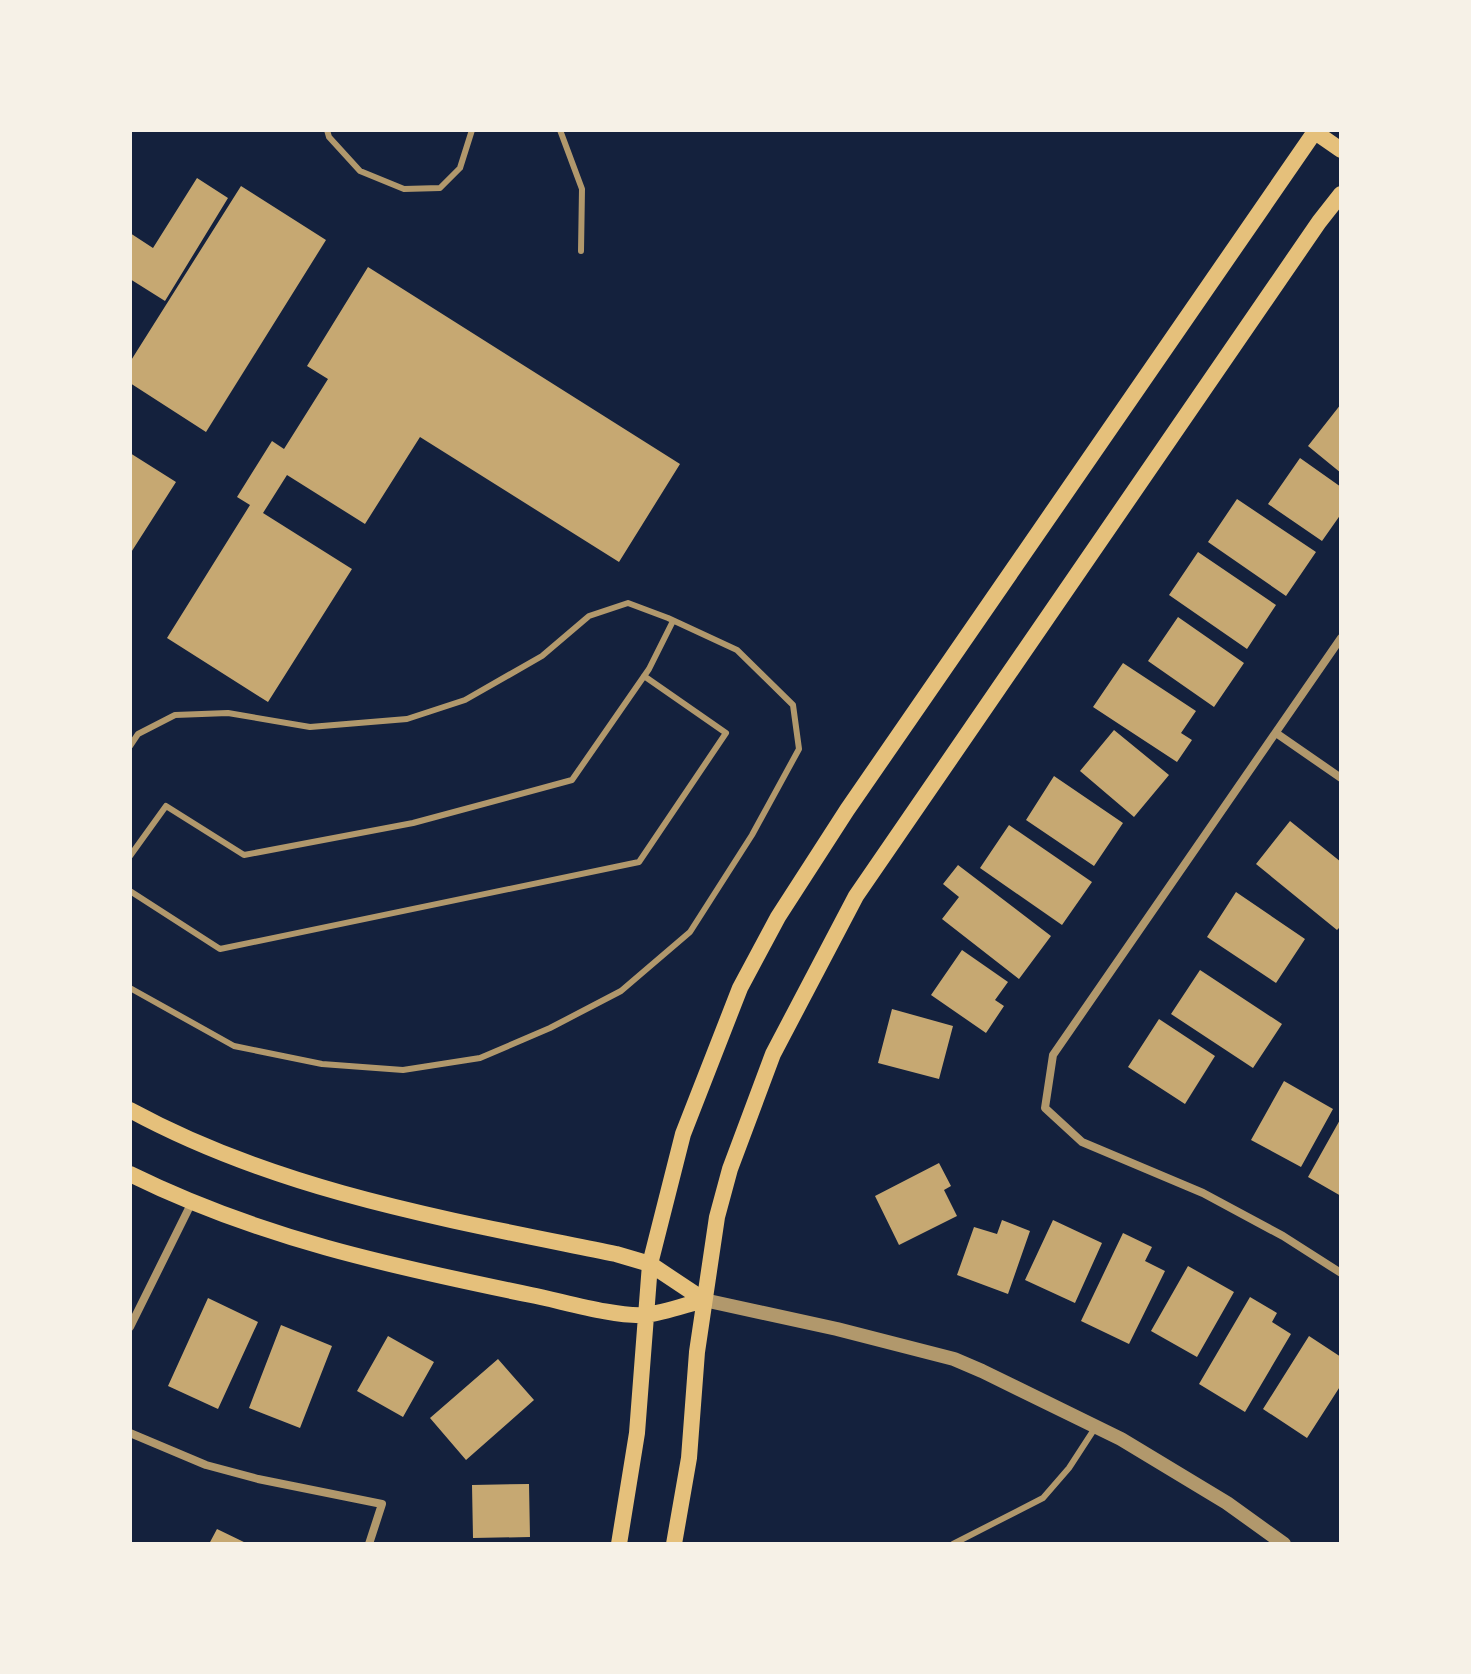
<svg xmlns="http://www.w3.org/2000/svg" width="1471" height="1674" font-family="Inter,sans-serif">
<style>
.building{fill:#c6a872}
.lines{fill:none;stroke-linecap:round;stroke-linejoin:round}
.service{stroke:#b1986c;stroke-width:6}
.minor{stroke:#b1986c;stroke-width:8}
.tertiary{stroke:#b1986c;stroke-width:14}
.secondary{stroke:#e5c07b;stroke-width:16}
</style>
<rect width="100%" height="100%" fill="#14213d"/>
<path class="building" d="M 197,178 L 228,198 L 165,301 L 130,279 L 130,233 L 153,248 Z
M 241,186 L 326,240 L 206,432 L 130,383 L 130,362 Z
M 368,267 L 680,464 L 619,562 L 420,437 L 365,524 L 287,475 L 263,513 L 352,569 L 268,702 L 167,638 L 250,505 L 237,497 L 272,441 L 284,449 L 328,379 L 307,366 Z
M 1341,404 L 1341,473 L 1308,446 Z
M 130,453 L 176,482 L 130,554 Z
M 1300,458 L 1341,487 L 1341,514 L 1322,541 L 1268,504 Z
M 1237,499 L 1316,552 L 1286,596 L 1208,542 Z
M 1198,552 L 1276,605 L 1247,649 L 1169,595 Z
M 1178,617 L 1244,663 L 1214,707 L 1148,661 Z
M 1123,663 L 1196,711 L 1181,733 L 1192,740 L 1177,762 L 1093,707 Z
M 1114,730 L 1169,775 L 1134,817 L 1080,771 Z
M 1054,776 L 1123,823 L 1094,866 L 1026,820 Z
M 1290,821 L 1341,862 L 1341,926 L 1337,930 L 1256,864 Z
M 1009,825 L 1092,882 L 1062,925 L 980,868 Z
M 958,865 L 1051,936 L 1019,979 L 942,919 L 959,897 L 943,884 Z
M 1236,892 L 1305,939 L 1276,983 L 1207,937 Z
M 962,950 L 1008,982 L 995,1000 L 1004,1006 L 986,1033 L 931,995 Z
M 1200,970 L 1282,1024 L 1253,1068 L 1171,1014 Z
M 892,1009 L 953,1026 L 939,1079 L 878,1063 Z
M 1159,1019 L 1215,1056 L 1185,1104 L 1128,1067 Z
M 1284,1081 L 1333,1109 L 1301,1167 L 1251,1140 Z
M 1341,1118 L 1341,1196 L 1308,1177 Z
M 939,1163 L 951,1186 L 944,1190 L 957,1216 L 899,1245 L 875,1196 Z
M 1002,1220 L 1030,1231 L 1008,1294 L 957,1275 L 974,1227 L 997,1234 Z
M 1053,1220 L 1102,1243 L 1075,1303 L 1025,1280 Z
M 1123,1233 L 1152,1247 L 1145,1261 L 1165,1271 L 1129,1344 L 1081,1321 Z
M 1188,1266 L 1234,1292 L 1197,1357 L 1151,1331 Z
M 1250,1297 L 1277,1313 L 1272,1322 L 1291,1334 L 1245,1412 L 1199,1384 Z
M 208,1298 L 258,1322 L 218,1409 L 168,1386 Z
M 281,1325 L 332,1346 L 300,1428 L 249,1408 Z
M 388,1336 L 434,1362 L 403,1417 L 357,1391 Z
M 1309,1336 L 1341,1357 L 1341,1385 L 1307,1438 L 1263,1409 Z
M 498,1359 L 534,1400 L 466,1460 L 430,1418 Z
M 529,1484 L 530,1537 L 473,1538 L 472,1485 Z
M 217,1529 L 248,1544 L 209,1544 Z"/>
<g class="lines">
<path class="service" d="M 327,130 L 329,137 L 360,171 L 404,189 L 440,188 L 460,168 L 472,130
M 560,130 L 582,189 L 581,251
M 130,746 L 138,734 L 175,715 L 228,713 L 310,727 L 407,719 L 465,700 L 542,656 L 589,616 L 628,603 L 668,618 L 737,650 L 793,705 L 799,749 L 752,835 L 690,932 L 621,991 L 550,1028 L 480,1058 L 403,1070 L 322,1064 L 234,1046 L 130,988
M 130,856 L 166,806 L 244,855 L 413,823 L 572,780 L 649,669 L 673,621
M 130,891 L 220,949 L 639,862 L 726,733 L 644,676
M 953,1544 L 1043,1498 L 1069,1468 L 1095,1428"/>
<path class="minor" d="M 1341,638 L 1053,1055 L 1045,1108 L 1082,1142 L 1203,1193 L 1283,1236 L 1341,1273
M 1276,733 L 1341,778
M 130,1327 L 192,1202
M 130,1433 L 206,1465 L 258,1479 L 382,1504 L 369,1544"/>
<path class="tertiary" d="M 704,1300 L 837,1329 L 954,1359 L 982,1371 L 1121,1439 L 1227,1503 L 1284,1544"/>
<path class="secondary" d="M 1315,132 L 1341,150
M 130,1110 C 281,1192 450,1220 616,1254 L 650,1264 L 704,1300
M 130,1174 C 260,1238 390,1266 531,1295 C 562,1301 614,1317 645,1315 C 664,1313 685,1305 704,1300
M 619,1544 L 637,1433 L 650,1264 L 683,1134 L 740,988 L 778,917 L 847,810 L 1316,130
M 674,1544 L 689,1458 L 697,1352 L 717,1217 L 730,1169 L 773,1054 L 856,896 L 1319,222 L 1341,194"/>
</g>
<rect width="1471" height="1674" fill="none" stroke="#f6f1e7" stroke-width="264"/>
</svg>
